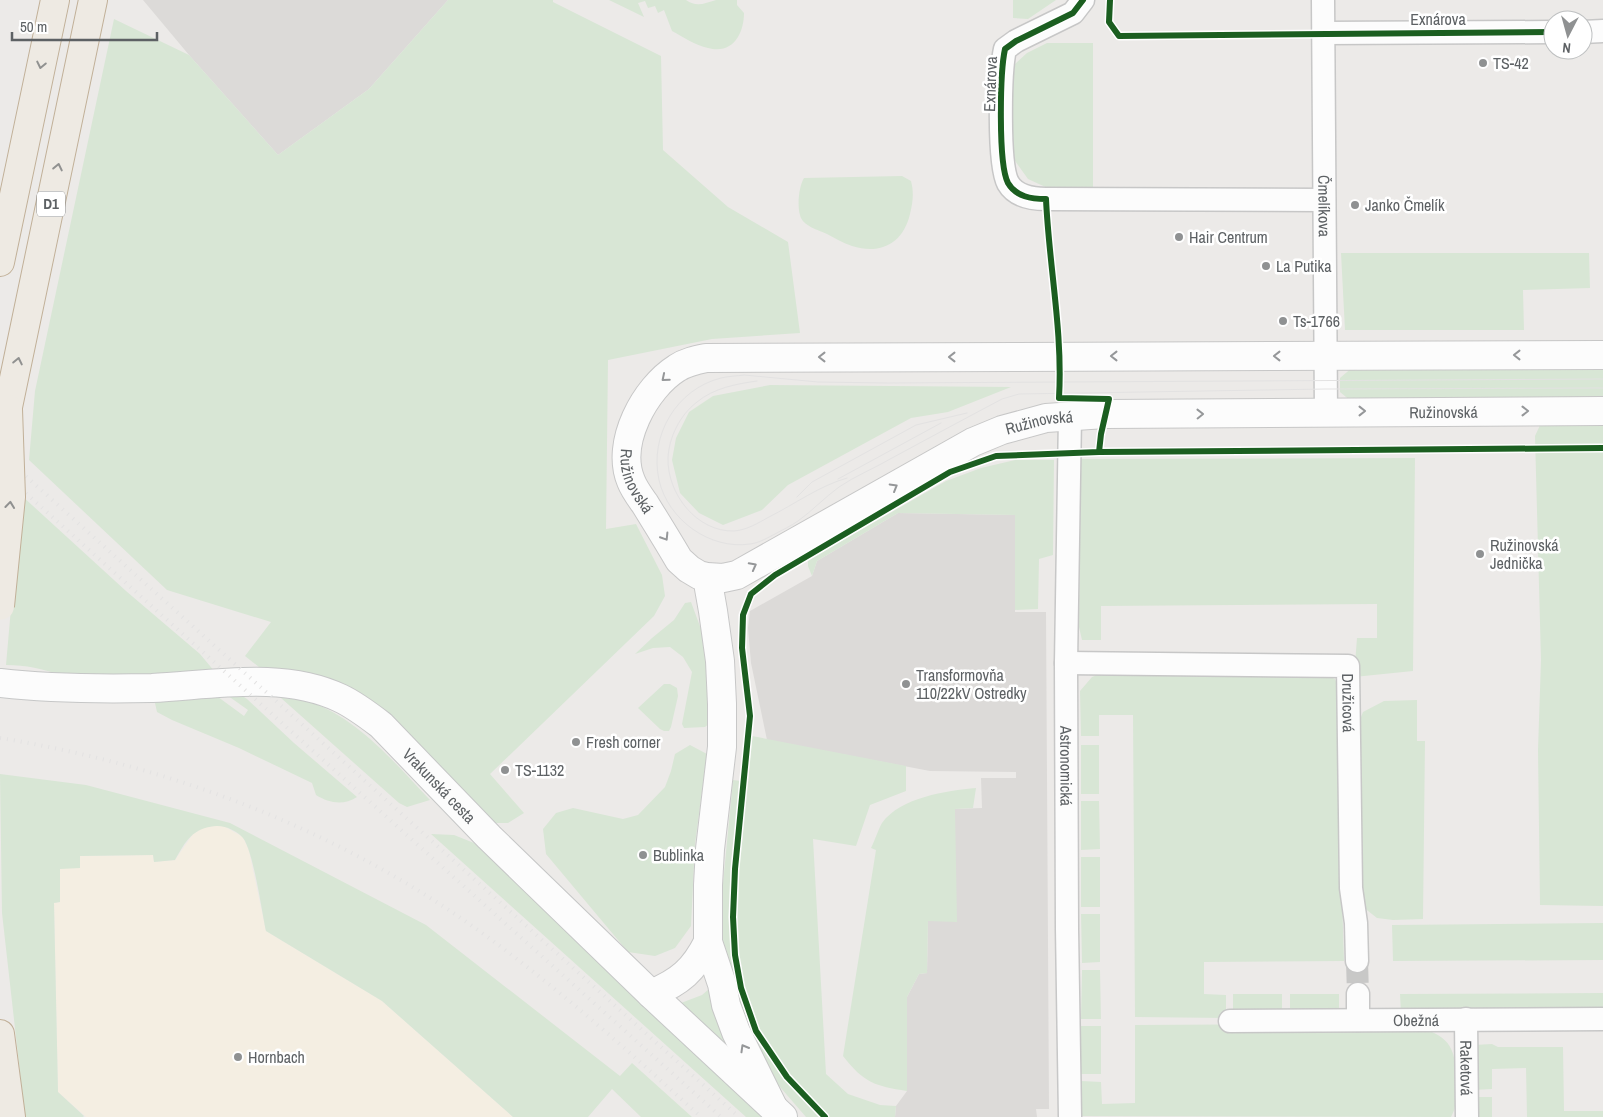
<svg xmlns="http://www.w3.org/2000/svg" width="1603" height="1117" font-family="'Archivo Narrow',sans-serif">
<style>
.commercial{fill:#f4eee2}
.industrial{fill:#dcdad8}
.green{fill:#d8e6d5}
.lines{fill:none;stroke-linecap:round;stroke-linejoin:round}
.minor-tunnel{stroke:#c8c8c7;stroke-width:22;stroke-dasharray:22 11;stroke-linecap:butt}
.minor-casing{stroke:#c7c7c7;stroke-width:25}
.tertiary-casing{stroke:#c7c7c7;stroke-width:30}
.secondary-casing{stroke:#c6c7c7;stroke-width:30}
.motorway-casing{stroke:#c1b098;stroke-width:30}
.minor{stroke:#fcfcfc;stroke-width:22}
.tertiary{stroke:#fcfcfc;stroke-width:28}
.secondary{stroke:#fcfcfc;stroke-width:28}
.motorway{stroke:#eeeae3;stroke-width:28}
.tram{stroke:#e3e2e2;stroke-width:1}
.rail{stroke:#e3e2e2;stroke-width:4;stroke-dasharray:1 6;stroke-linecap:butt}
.motorway-bridge-casing{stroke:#c1b098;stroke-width:30;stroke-linecap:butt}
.motorway-bridge{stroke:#eeeae3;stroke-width:28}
.cycleway-casing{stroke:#fff;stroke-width:9}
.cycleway{stroke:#1b5e20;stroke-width:6}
.oneway{stroke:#909190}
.oneway2{stroke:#959799}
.poi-dot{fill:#8f9192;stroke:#fff;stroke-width:2}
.labels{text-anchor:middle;stroke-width:5;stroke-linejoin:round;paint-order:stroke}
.shield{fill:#fff;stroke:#8e9092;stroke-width:1}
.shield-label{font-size:15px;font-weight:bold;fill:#5d6164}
.street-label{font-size:16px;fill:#5d6164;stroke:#fff}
.poi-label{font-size:16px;fill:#5d6164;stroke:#fff;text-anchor:start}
</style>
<rect width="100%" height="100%" fill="#eceae8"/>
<path class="commercial" d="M 222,825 L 243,837 L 249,851 L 266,931 L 382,1001 L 513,1117 L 86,1117 L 58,1092 L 54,903 L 60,902 L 60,868 L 80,856 L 153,855 L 154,862 L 175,860 L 193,834 L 204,827 Z"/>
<path class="industrial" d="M 143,0 L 448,0 L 369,89 L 278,155 L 189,55 Z
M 898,513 L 1016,515 L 1015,612 L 1046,612 L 1049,1109 L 1036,1109 L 1037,1117 L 895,1117 L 896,1106 L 907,1091 L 907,997 L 919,974 L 927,973 L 928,921 L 955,809 L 982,808 L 981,778 L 1016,778 L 1016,772 L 930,771 L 767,740 L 751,663 L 748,628 L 750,611 L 812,576 L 817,561 Z"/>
<path class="green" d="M 448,0 L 553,0 L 553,2 L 661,56 L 663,150 L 728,207 L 788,242 L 800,333 L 712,339 L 608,360 L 606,529 L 636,524 L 662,575 L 665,596 L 654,616 L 490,774 L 524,813 L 508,823 L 492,823 L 385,716 L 264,671 L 245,656 L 271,622 L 167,590 L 29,460 L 35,391 L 114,19 L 189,55 L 278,155 L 369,89 Z
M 609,0 L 686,0 C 697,8 705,3 716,0 C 722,0 731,0 737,0 L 737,5 L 744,13 C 744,33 733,55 708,48 C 695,45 683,37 672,31 L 664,10 L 658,13 L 655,6 L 648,8 L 645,1 L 638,3 L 644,17 Z
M 1013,0 L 1056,0 L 1028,19 L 1013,18 Z
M 1047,43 L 1093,43 L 1093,191 L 1052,190 L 1028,179 L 1013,158 L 1010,85 L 1015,64 L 1027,53 Z
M 902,176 L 911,181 C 914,192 913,202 910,214 C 903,244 880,255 852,246 C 843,243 835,238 827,234 C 819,230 802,226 800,215 C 797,205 799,186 804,178 Z
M 1341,253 L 1589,253 L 1590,288 L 1523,290 L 1524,330 L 1345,330 Z
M 1603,365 L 1603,401 L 1352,402 L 1340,392 L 1340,378 L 1354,366 Z
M 770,385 L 1011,387 L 948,412 L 911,418 L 788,485 L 762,510 L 723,525 L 699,513 L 680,493 L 672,460 L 676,438 L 689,412 L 713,396 Z
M 1603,420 L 1603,906 L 1540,905 L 1538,750 L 1541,660 L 1535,436 L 1542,421 Z
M 1415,458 L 1413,671 L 1354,677 L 1357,638 L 1377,638 L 1377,604 L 1101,606 L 1101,640 L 1082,640 L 1079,627 L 1081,459 Z
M 1015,460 L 1054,460 L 1053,555 L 1039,559 L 1038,609 L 1015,610 L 1015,515 L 898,513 L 817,561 L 812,576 L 808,566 L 808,560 L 946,481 L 981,468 Z
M 21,495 L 126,591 L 200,654 L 215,672 L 167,675 L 61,675 C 43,669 26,665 6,665 Z
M 691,602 L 701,629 L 710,662 L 710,723 L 705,727 L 684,728 L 682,724 L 692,672 L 683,657 L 670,647 L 653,648 L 635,654 L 652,638 L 674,620 L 685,603 Z
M 1114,668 L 1314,669 L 1335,679 L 1344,702 L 1342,897 L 1344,961 L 1204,962 L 1204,994 L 1226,995 L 1226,1018 L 1135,1017 L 1133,715 L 1099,715 L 1099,736 L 1081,736 L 1080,691 L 1092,677 Z
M 664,684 L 670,684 L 677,688 L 678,696 L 671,727 L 669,731 L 664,731 L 660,729 L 638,708 Z
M 224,693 L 241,695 L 247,699 L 294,743 L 357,797 C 343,806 329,803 316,795 L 312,783 L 239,748 L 172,720 L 157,712 L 155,703 L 159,698 L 214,694 L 244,716 L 248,710 Z
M 281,698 C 289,699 300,699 308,701 C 358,718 395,763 430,800 L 407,807 L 399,803 Z
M 1417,700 L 1417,741 L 1425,741 L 1423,919 L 1393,920 L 1377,918 L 1363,907 L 1355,732 L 1363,712 L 1384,701 Z
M 752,736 L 906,766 L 906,791 L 870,805 L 856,846 L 813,839 L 826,1074 L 848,1094 L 880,1105 L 896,1106 L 895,1117 L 806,1117 L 767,1072 L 728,992 L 720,914 L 733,780 L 748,782 Z
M 690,745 L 707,754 L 695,844 L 691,926 L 675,948 L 655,956 L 628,952 L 546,854 L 543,829 L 556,813 L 573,808 L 623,819 L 638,815 L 665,787 L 671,771 L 675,754 Z
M 1081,745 L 1099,745 L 1099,794 L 1081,794 Z
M 0,774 L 86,785 L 230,823 L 426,925 L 620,1076 L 632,1063 L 692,1117 L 641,1117 L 612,1089 L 588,1117 L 513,1117 L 382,1001 L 266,931 C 262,912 253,850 243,838 C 238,831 224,825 216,826 C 192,828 186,841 175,860 L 154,862 L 153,855 L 80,856 L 80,868 L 60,869 L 60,902 L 54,903 L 58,1092 L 84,1116 L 83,1117 L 25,1117 L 2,913 Z
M 976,788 L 973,808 L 955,809 L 957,922 L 928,921 L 927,973 L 919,974 L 907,997 L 907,1091 C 875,1086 864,1083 843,1056 L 876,850 L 871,848 C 875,840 878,830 882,823 C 901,797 946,791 976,788 Z
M 1081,801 L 1099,801 L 1100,849 L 1081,850 Z
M 431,834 L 454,835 L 474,843 L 765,1117 L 746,1117 Z
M 1081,857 L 1100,857 L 1100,907 L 1081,907 Z
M 1081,914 L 1100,914 L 1100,962 L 1082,963 Z
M 1603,923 L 1603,960 L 1393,961 L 1392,925 Z
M 1082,970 L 1100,970 L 1101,1019 L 1081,1019 Z
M 716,983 L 739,1058 L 681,1003 L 702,995 Z
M 1603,993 L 1603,1012 L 1401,1013 L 1400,994 Z
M 1233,994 L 1282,994 L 1282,1013 L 1233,1013 Z
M 1290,994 L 1339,994 L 1339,1013 L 1290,1013 Z
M 1321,1024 L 1423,1029 C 1455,1038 1456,1056 1456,1086 C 1456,1097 1457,1107 1451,1117 L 1082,1116 L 1081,1081 L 1101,1082 L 1102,1104 L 1135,1103 L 1135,1025 Z
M 1081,1026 L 1101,1026 L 1101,1074 L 1081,1074 Z
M 1492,1044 L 1498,1047 L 1563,1047 L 1564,1111 L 1603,1111 L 1603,1117 L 1527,1117 L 1526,1068 L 1492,1069 L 1492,1089 L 1473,1090 L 1474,1045 Z
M 1473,1097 L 1492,1097 L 1492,1117 L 1473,1117 Z"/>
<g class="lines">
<path class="minor-tunnel" d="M 1357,961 L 1358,994"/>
<defs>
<g id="minor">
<path d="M 1083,0 L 1073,13 L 1016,41 L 1005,49 C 1000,72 998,164 1008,183 C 1016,197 1032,199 1046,199 L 1324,200"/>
<path id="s1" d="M 1323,0 L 1326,412"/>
<path d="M 1583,32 L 1603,31"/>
<path d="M 1323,33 L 1553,32"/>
<path id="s2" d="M 1070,416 L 1066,663 L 1067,929 L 1070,1117"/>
<path id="s3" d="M 1066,663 L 1348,666 L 1351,888 L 1356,923 L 1357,961"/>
<path d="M 1358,994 L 1358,1020"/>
<path id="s4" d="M 1466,1019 L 1467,1117"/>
<path id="s5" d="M 1230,1021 L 1603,1019"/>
</g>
<g id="tertiary">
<path id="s6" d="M 1603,355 L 706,358 C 696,360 686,362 677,368 C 645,388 615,443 631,481 C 634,489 640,497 645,504 C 656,522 668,541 679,560 L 689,569 L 699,575 L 707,577 L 723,578 L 737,575 L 973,442 L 1002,430 L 1046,418 L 1105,414 L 1603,411"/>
<path d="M 707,577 L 713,611 L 720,661 L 722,704 L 722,747 L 710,849 L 708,885 L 708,942 L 722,984 L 726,1005 L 736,1032 L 773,1107"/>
<path d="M 651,994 C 680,982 694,970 708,942"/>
</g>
<g id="secondary">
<path id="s7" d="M 0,683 C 50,689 101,689 152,688 C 213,685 283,671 340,698 C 355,705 368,715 381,725 L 489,837 L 651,994 L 783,1117"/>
</g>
<path id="motorway" d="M 0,262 L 55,0
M 3,431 L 93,0
M 0,1034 L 11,1117"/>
</defs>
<use href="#minor" class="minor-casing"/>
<use href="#tertiary" class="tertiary-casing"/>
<use href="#secondary" class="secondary-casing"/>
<use href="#motorway" class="motorway-casing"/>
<use href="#minor" class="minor"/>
<use href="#tertiary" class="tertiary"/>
<use href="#secondary" class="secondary"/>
<use href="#motorway" class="motorway"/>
<path class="tram" d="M 1603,379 L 887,383 L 818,382 L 744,375 C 737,376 729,376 721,378 C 677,389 649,435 659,480 C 668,520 710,550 750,544 C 759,543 767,538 775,534 C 782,530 791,526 798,521 C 812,511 824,498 839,487 C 855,476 875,468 892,458 C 929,438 966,418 1002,399 L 1019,394 L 1326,389 L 1603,388
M 757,381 C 736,384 714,388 697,402 C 680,415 669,437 668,458 C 667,494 697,532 734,531 C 747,530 758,523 769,517 C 795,504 819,486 847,478
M 838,479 L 941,423
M 797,497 L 812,482 L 916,425 L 967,413"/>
<path class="rail" d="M 0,453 L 739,1117
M 0,470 L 721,1117
M 0,738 C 177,767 349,834 493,941 C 566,995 634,1056 701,1117"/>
<defs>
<path id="motorway-bridge" d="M 0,606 L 11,497 L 8,409"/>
</defs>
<use href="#motorway-bridge" class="motorway-bridge-casing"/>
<use href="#motorway-bridge" class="motorway-bridge"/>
<defs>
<path id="cycleway" d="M 1083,0 L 1073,13 L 1016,41 L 1005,49 C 1000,72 998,164 1008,183 C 1016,197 1032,199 1046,199 C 1049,266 1063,332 1059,398 L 1109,399 L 1101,434 L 1099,452
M 1110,0 L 1109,22 L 1119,36 L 1553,32
M 825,1117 L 787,1077 L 756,1031 L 741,988 L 735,955 L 733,917 L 735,869 L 750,716 L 742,648 L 743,615 L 751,594 L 775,575 L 950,472 L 996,456 L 1099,452 L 1603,448"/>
</defs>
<use href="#cycleway" class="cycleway-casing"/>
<use href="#cycleway" class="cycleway"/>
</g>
<defs><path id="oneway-chevron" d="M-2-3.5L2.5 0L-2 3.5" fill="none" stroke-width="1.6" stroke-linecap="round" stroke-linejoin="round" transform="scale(1.25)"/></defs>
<g class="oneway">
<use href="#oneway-chevron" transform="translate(41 65) rotate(102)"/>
<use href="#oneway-chevron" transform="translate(58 167) rotate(-78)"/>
<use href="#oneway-chevron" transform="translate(18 361) rotate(-78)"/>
<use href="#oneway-chevron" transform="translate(10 505) rotate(-84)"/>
</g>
<g class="oneway2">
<use href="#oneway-chevron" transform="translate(1517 355) rotate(180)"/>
<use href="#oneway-chevron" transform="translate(1114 356) rotate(180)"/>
<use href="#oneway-chevron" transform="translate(1277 356) rotate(180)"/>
<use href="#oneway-chevron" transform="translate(822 357) rotate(180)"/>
<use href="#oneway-chevron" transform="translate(952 357) rotate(180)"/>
<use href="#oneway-chevron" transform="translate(665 378) rotate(140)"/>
<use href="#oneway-chevron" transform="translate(1362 411)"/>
<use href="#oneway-chevron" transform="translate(1525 411)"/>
<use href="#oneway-chevron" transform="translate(1200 414) rotate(-1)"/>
<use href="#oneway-chevron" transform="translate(894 487) rotate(-30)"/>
<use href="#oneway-chevron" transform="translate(665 537) rotate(58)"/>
<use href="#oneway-chevron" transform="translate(753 566) rotate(-28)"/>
<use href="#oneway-chevron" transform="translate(744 1048) rotate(-120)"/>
</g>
<g class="poi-dot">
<circle cx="1483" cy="63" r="5"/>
<circle cx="1355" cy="205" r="5"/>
<circle cx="1179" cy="237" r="5"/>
<circle cx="1266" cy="266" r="5"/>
<circle cx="1283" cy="321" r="5"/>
<circle cx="1480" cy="554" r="5"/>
<circle cx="906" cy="684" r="5"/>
<circle cx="576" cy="742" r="5"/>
<circle cx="505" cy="770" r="5"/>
<circle cx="643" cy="855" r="5"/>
<circle cx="238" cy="1057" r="5"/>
</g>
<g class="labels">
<rect class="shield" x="37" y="191.5" width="28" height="25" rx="4"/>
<g class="shield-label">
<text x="51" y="209">D1</text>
</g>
<g class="street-label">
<text x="1438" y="25">Exnárova</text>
<text transform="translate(990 84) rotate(-88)" y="6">Exnárova</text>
<text dy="6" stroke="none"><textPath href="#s1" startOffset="206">Čmelíkova</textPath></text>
<text dy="6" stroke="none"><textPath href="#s6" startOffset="1960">Ružinovská</textPath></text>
<text dy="6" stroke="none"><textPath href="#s6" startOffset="1555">Ružinovská</textPath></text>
<text dy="6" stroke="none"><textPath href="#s6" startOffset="1060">Ružinovská</textPath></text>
<text dy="6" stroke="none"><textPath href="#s3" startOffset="319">Družicová</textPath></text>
<text dy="6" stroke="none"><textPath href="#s2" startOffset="350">Astronomická</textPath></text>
<text dy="6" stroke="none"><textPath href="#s7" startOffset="476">Vrakunská cesta</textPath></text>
<text dy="6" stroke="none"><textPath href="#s5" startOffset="186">Obežná</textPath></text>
<text dy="6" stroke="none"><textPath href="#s4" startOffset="49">Raketová</textPath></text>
</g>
<g class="poi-label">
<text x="1493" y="69">TS-42</text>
<text x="1365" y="211">Janko Čmelík</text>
<text x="1189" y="243">Hair Centrum</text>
<text x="1276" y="272">La Putika</text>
<text x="1293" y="327">Ts-1766</text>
<text x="1490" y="551">Ružinovská<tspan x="1490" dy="18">Jednička</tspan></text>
<text x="916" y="681">Transformovňa<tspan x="916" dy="18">110/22kV Ostredky</tspan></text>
<text x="586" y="748">Fresh corner</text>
<text x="515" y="776">TS-1132</text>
<text x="653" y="861">Bublinka</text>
<text x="248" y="1063">Hornbach</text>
</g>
</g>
<g transform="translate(1568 35) rotate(186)"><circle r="24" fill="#ffffff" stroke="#bec0c1"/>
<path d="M0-4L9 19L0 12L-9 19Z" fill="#8f9192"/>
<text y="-8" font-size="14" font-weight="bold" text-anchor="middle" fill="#5d6164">N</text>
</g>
<path d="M12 32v8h145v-8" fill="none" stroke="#5d6164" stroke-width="2.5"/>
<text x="20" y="32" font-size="15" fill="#5d6164" stroke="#ffffff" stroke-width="4" paint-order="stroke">50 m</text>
</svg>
